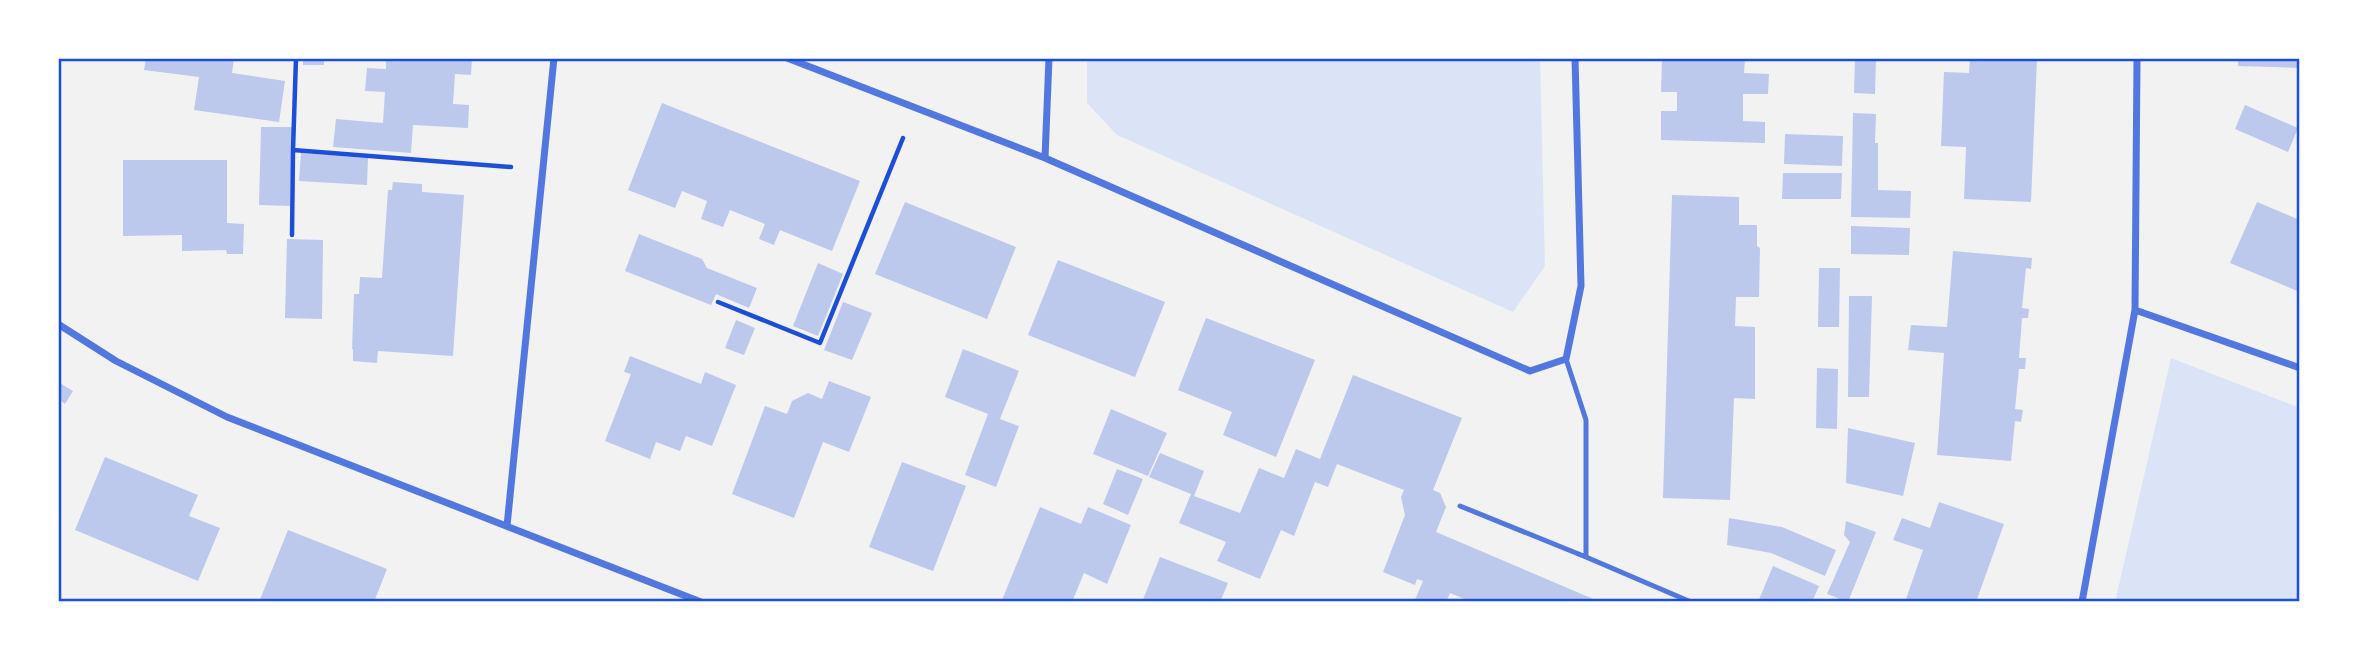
<svg xmlns="http://www.w3.org/2000/svg" width="2358" height="660" font-family="'Titillium Web',sans-serif">
<style>
.green{fill:#dbe4f7}
.building{fill:#bdc9ec}
.lines{fill:none;stroke-linecap:round;stroke-linejoin:round}
.path{stroke:#1d4ed8;stroke-width:4.5}
.service{stroke:#5277de;stroke-width:5}
.minor{stroke:#5277de;stroke-width:7}
.neatline{fill:none;stroke:#1d4ed8;stroke-width:2.5}
</style>
<rect width="100%" height="100%" fill="#f2f2f2"/>
<path class="green" d="M 1087,58 L 1540,58 L 1545,266 L 1513,312 L 1117,135 L 1087,103 Z
M 2171,358 L 2300,408 L 2300,602 L 2115,602 Z"/>
<path class="building" d="M 146,58 L 234,58 L 232,73 L 285,81 L 279,122 L 194,110 L 199,77 L 144,70 Z
M 303,58 L 324,58 L 324,65 L 303,65 Z
M 386,58 L 472,58 L 471,75 L 455,74 L 453,104 L 469,105 L 468,128 L 413,125 L 411,153 L 333,147 L 336,119 L 383,123 L 385,92 L 365,91 L 367,68 L 386,69 Z
M 1678,58 L 1745,58 L 1744,73 L 1769,74 L 1768,94 L 1743,94 L 1743,121 L 1765,122 L 1765,143 L 1661,140 L 1661,111 L 1677,111 L 1677,92 L 1661,92 L 1662,60 L 1678,61 Z
M 1855,58 L 1876,58 L 1875,94 L 1854,93 Z
M 1970,58 L 2037,58 L 2031,202 L 1964,199 L 1966,147 L 1941,146 L 1944,72 L 1969,73 Z
M 2238,58 L 2300,58 L 2300,68 L 2238,66 Z
M 662,103 L 860,181 L 832,251 L 780,230 L 774,245 L 759,239 L 765,224 L 730,210 L 723,227 L 701,219 L 707,201 L 682,191 L 675,208 L 628,190 Z
M 2245,105 L 2298,128 L 2288,152 L 2235,129 Z
M 1853,113 L 1876,114 L 1875,143 L 1878,143 L 1878,190 L 1911,191 L 1910,218 L 1851,217 Z
M 261,127 L 292,127 L 290,206 L 259,205 Z
M 1785,134 L 1843,136 L 1842,166 L 1784,164 Z
M 301,153 L 368,158 L 367,185 L 299,181 Z
M 123,160 L 227,160 L 227,223 L 244,224 L 243,254 L 227,254 L 226,250 L 182,251 L 182,235 L 123,236 Z
M 1783,173 L 1842,173 L 1841,199 L 1782,199 Z
M 393,182 L 422,184 L 422,192 L 464,195 L 453,356 L 378,351 L 377,363 L 353,361 L 353,349 L 352,349 L 354,294 L 359,294 L 360,277 L 382,278 L 388,190 L 392,190 Z
M 1672,195 L 1739,197 L 1739,225 L 1757,225 L 1757,246 L 1760,248 L 1759,297 L 1736,297 L 1735,326 L 1755,327 L 1755,399 L 1734,398 L 1730,500 L 1663,498 Z
M 905,202 L 1016,247 L 987,319 L 875,274 Z
M 2257,202 L 2300,220 L 2300,292 L 2230,263 Z
M 1851,226 L 1910,228 L 1909,255 L 1851,254 Z
M 639,234 L 702,259 L 707,268 L 757,288 L 749,308 L 716,294 L 711,305 L 625,271 Z
M 287,239 L 323,240 L 322,319 L 285,318 Z
M 1953,251 L 2032,258 L 2031,269 L 2026,268 L 2022,308 L 2029,309 L 2028,318 L 2022,318 L 2019,358 L 2026,358 L 2025,369 L 2019,369 L 2015,409 L 2023,410 L 2021,422 L 2015,421 L 2011,461 L 1937,455 L 1944,353 L 1908,350 L 1911,325 L 1947,327 Z
M 1058,260 L 1165,302 L 1135,377 L 1028,335 Z
M 818,263 L 843,274 L 818,336 L 793,326 Z
M 1819,268 L 1840,268 L 1839,327 L 1818,327 Z
M 1849,296 L 1872,296 L 1869,397 L 1848,397 Z
M 843,302 L 872,313 L 852,360 L 824,350 Z
M 1206,318 L 1315,360 L 1276,457 L 1223,435 L 1232,412 L 1178,390 Z
M 736,320 L 755,328 L 744,355 L 725,348 Z
M 963,349 L 1019,371 L 1000,419 L 1019,426 L 996,487 L 965,475 L 988,414 L 945,397 Z
M 630,356 L 701,384 L 705,372 L 736,385 L 712,446 L 686,436 L 680,451 L 656,442 L 650,459 L 605,441 L 631,374 L 624,372 Z
M 1817,368 L 1838,369 L 1837,429 L 1816,428 Z
M 1353,375 L 1462,418 L 1433,490 L 1440,493 L 1446,507 L 1436,532 L 1598,601 L 1599,599 L 1607,602 L 1472,602 L 1450,593 L 1446,602 L 1414,602 L 1423,581 L 1417,579 L 1415,585 L 1383,572 L 1405,515 L 1401,497 L 1404,490 L 1337,464 L 1328,487 L 1315,482 L 1294,536 L 1281,530 L 1260,579 L 1217,561 L 1226,542 L 1179,523 L 1191,494 L 1149,477 L 1160,453 L 1204,471 L 1194,496 L 1240,513 L 1259,468 L 1284,478 L 1296,449 L 1320,459 Z
M 829,381 L 871,397 L 849,452 L 823,442 L 794,518 L 732,494 L 765,406 L 787,414 L 792,401 L 808,393 L 822,399 Z
M 58,382 L 73,391 L 65,404 L 58,399 Z
M 1111,409 L 1167,433 L 1148,476 L 1093,454 Z
M 1848,428 L 1915,443 L 1903,496 L 1846,483 Z
M 105,457 L 198,495 L 189,516 L 220,528 L 198,581 L 75,530 Z
M 902,462 L 966,486 L 933,571 L 869,547 Z
M 1117,469 L 1143,479 L 1128,515 L 1103,504 Z
M 1939,502 L 2004,524 L 1976,602 L 1905,602 L 1923,550 L 1893,540 L 1902,518 L 1930,528 Z
M 1040,507 L 1081,524 L 1088,507 L 1131,525 L 1107,584 L 1084,573 L 1072,602 L 1008,602 L 1002,600 Z
M 1729,518 L 1782,527 L 1836,550 L 1825,576 L 1771,553 L 1727,545 Z
M 1846,521 L 1876,532 L 1848,602 L 1827,594 L 1850,542 L 1844,535 Z
M 288,530 L 387,569 L 374,602 L 259,602 Z
M 1160,557 L 1228,583 L 1220,602 L 1142,602 Z
M 1773,566 L 1819,586 L 1812,602 L 1758,602 Z"/>
<g class="lines">
<path class="path" d="M 296,58 L 293,150 L 511,167
M 292,235 L 293,150
M 718,302 L 820,343 L 903,138"/>
<path class="service" d="M 1566,359 L 1586,420 L 1586,557 L 1691,602
M 1460,506 L 1586,557"/>
<path class="minor" d="M 787,58 L 1045,158 L 1530,371 L 1566,359 L 1581,286 L 1575,58
M 1045,158 L 1049,58
M 2135,310 L 2137,58
M 58,324 L 116,361 L 227,417 L 701,602
M 507,526 L 554,58
M 2082,602 L 2135,310 L 2300,368"/>
</g>
<rect width="2358" height="660" fill="none" stroke="#ffffff" stroke-width="119"/>
<rect x="60" y="60" width="2238" height="540" class="neatline"/>
</svg>
